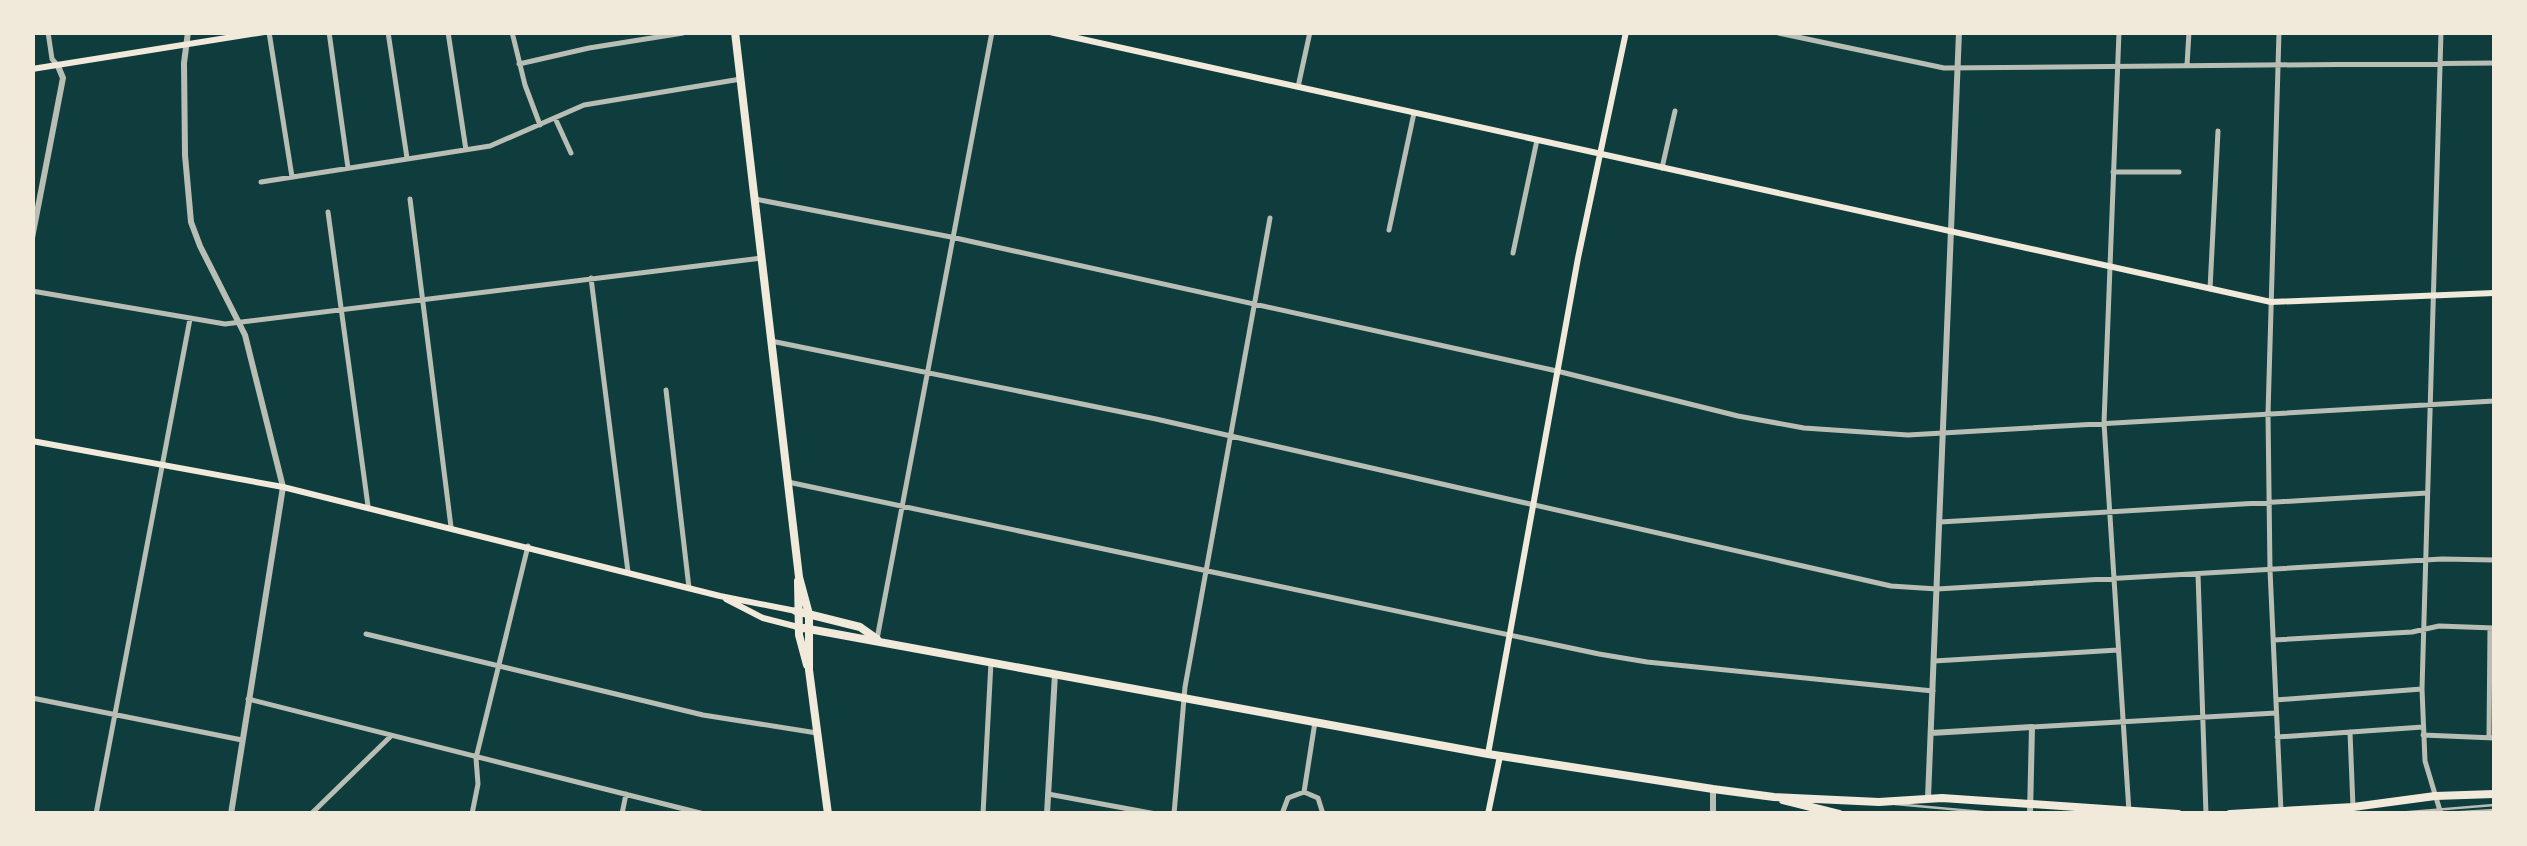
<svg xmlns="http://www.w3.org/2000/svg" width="2527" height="846" font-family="Quicksand,sans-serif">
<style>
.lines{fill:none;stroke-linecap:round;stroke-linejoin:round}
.service{stroke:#b8beb3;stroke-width:2.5}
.minor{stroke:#b8beb3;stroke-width:5}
.tertiary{stroke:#b8beb3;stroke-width:6}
.secondary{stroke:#f1e9da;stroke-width:6}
.primary{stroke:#f1e9da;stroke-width:8}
</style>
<rect width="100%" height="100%" fill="#0f3d3e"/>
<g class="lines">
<path class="service" d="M 1895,804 L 2005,814
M 1872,814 L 1937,814
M 2385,814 L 2494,805
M 2430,814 L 2494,810"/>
<path class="minor" d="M 48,32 L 52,59 L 58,66
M 269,32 L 292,177
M 329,32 L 348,168
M 388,32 L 407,158
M 448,32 L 466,150
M 512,32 L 525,85 L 540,125
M 1774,32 L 1944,68 L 2494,63
M 2119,32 L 2104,423 L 2129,812
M 2279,32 L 2268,414 L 2270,570 L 2281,811
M 519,64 L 589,48 L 683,33
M 2187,65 L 2189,32
M 1298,87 L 1310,32
M 555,118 L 571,153
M 1662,168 L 1675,111
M 2113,172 L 2179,172
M 261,182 L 490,146 L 584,105 L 741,79
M 410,199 L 451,527
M 755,199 L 951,237 L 1557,371 L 1738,416 L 1804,428 L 1908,435 L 2494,401
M 328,212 L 368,506
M 1389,230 L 1414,113
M 1513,253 L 1537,140
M 591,278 L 628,572
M 2210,289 L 2218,131
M 32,291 L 225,324 L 762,258
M 771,341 L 1156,419 L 1891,586 L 1937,589 L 2442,559 L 2494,560
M 666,390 L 689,588
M 788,482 L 1599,654 L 1647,662 L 1933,691
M 1940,522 L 2427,493
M 2198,574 L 2206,814
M 366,634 L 703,715 L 817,733
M 877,639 L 992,32
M 2274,640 L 2412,632 L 2439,626 L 2494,628
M 1934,661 L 2118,650
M 32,698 L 242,740
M 248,699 L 704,814
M 2276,700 L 2422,689
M 2032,727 L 2276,713
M 2350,732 L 2353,807
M 2423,735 L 2494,738
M 2277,737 L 2423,727
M 2489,738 L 2490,628
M 1304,792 L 1315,722
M 1048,794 L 1156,814
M 96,814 L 190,319
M 311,814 L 391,736
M 472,814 L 478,784 L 476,758 L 528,546
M 622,814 L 626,794
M 983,814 L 991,662
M 1174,814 L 1185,687 L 1270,218
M 1282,814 L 1288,798 L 1304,792 L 1318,798 L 1323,814
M 2441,814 L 2425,761 L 2422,689 L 2441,32"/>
<path class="tertiary" d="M 188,32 L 184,63 L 185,155 L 191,222 L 200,246 L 245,335 L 283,487 L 231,814
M 32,238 L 63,78 L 58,66
M 1931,733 L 2032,727 L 2030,814
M 1928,798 L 1959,32
M 1047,814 L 1055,674
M 1713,814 L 1713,789"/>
<path class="secondary" d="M 1050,32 L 2271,302 L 2494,293
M 32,69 L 264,32
M 32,441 L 283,487 L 720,596 L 796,611
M 726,599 L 763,618 L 798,627
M 1488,754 L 1578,258 L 1626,32
M 1488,814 L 1500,756"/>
<path class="primary" d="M 735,32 L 799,577 L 809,614 L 809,670 L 828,814
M 798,581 L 799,635 L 807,665
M 796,611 L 860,627 L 877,639
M 798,627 L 1488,754 L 1713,789 L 1774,797 L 1879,802 L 1942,798 L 2178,814
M 1783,800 L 1839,814
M 2230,814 L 2353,807 L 2435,796 L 2494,794"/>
</g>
<rect width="2527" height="846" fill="none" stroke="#f1e9da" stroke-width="70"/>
</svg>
